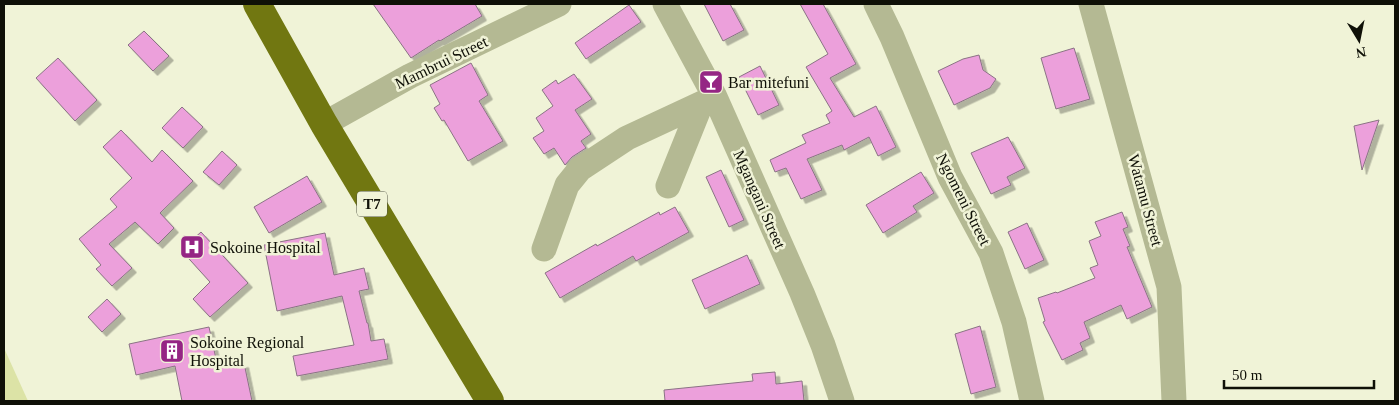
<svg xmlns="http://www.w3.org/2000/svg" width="1399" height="405" font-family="Georgia,serif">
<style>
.green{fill:#dce3a6}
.building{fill:#eca0db;stroke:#8a7384;filter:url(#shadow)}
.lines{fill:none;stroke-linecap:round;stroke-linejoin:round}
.minor{stroke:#b4b993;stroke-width:25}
.highway{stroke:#717711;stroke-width:28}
.labels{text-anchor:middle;stroke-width:5;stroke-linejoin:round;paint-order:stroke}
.shield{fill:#f0f3d7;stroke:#525445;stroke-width:1}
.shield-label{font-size:15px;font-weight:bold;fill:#0f1007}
.street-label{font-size:16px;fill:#0f1007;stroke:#f0f3d7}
.poi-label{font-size:16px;fill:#0f1007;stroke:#f0f3d7;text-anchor:start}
</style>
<defs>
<filter id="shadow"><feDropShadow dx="4.5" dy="4.5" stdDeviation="0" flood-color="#0004"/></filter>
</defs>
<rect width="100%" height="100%" fill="#f0f3d7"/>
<path class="green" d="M 4,348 L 28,401 L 4,401 Z"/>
<path class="building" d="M 373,4 L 475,4 L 482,16 L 440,41 L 439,40 L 411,58 Z
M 704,4 L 730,4 L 744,30 L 723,41 Z
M 800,4 L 823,4 L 856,64 L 830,78 L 854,117 L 876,106 L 896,147 L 878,156 L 869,137 L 844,150 L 842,145 L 807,159 L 822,190 L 801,199 L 786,168 L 775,172 L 770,160 L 806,143 L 802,135 L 830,123 L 826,115 L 832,111 L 806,67 L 828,54 Z
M 629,5 L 641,22 L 586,59 L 575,43 Z
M 144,31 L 169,56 L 153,71 L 128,45 Z
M 1074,48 L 1090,99 L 1056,109 L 1041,58 Z
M 979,55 L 983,70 L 996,79 L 990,88 L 954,105 L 938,71 L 963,59 Z
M 58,58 L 97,100 L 75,121 L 36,78 Z
M 471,63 L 488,95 L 479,101 L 503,141 L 468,161 L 444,120 L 442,121 L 434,108 L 440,104 L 430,85 Z
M 760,66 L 779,105 L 758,115 L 739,77 Z
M 574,74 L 592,99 L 575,110 L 591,134 L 581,141 L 586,148 L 572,157 L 565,165 L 554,148 L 544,154 L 533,138 L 544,131 L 536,118 L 553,106 L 542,90 L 556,80 L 558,84 Z
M 182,107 L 203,127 L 183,148 L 162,128 Z
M 1379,120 L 1362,170 L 1354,126 Z
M 121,130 L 152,162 L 162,150 L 193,181 L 160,213 L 174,228 L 158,244 L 135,222 L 109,244 L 132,268 L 112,286 L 96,269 L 101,265 L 79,239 L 117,207 L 110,199 L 132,178 L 103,147 Z
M 1008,137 L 1025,168 L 1007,177 L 1011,185 L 991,194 L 971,153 Z
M 222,151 L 237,165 L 219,185 L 203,172 Z
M 721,170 L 744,220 L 729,227 L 706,177 Z
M 921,172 L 934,193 L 913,206 L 917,212 L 883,233 L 866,205 Z
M 307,176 L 322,202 L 269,233 L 254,207 Z
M 675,207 L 689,232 L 636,261 L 633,256 L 560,298 L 545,273 L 596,244 L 597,246 L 659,212 L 660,215 Z
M 1122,212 L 1128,227 L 1123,229 L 1130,246 L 1127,247 L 1152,307 L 1127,319 L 1121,305 L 1084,322 L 1090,338 L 1080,343 L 1083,350 L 1062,360 L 1043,322 L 1045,321 L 1038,298 L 1056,292 L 1057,293 L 1095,278 L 1090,268 L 1098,265 L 1089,241 L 1101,236 L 1095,222 Z
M 1027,223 L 1044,260 L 1025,269 L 1008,232 Z
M 201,232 L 248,283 L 210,317 L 193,299 L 210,282 L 181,250 Z
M 325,233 L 334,275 L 364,268 L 369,289 L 359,291 L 367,323 L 368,323 L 371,341 L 384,339 L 388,359 L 297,376 L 293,356 L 354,345 L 342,296 L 277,311 L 264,245 Z
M 747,255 L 760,284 L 705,309 L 692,280 Z
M 107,299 L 121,314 L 102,332 L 88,317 Z
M 980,326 L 996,387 L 971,394 L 955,334 Z
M 209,327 L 218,368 L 244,363 L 252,401 L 182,401 L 175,366 L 136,375 L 129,344 Z
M 775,372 L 776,384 L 802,381 L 804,401 L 665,401 L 664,390 L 753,381 L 752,374 Z"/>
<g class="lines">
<path class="minor" d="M 665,4 L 715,97 L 802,293 L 823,345 L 842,401
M 876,4 L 892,37 L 950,177 L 991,253 L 1014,322 L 1032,401
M 1091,4 L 1169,287 L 1174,401
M 324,124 L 410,76 L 559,4
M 668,186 L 701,104
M 544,249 L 567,185 L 580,169 L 627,138 L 715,97"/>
<path class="highway" d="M 257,4 L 324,124 L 490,401"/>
</g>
<defs>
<symbol id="bar-square" viewBox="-11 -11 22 22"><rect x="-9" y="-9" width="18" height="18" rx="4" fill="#952584" stroke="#f0f3d7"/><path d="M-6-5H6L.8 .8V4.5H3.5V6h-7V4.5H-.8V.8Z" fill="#fff"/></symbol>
<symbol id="hospital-square" viewBox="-11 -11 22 22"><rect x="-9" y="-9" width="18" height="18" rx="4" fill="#952584" stroke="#f0f3d7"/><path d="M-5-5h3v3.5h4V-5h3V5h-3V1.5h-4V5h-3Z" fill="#fff"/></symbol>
<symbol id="building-square" viewBox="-11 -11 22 22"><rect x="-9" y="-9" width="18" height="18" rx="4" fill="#952584" stroke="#f0f3d7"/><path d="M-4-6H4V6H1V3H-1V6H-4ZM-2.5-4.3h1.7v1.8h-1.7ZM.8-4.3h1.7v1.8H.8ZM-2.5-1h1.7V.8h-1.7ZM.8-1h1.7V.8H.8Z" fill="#fff"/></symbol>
</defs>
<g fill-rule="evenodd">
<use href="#bar-square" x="697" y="68" width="28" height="28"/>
<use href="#hospital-square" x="178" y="233" width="28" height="28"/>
<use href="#building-square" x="158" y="337" width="28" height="28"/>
</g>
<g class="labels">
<rect class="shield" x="357" y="191.5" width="30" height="25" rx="4"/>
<g class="shield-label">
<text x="372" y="209">T7</text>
</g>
<g class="street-label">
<text transform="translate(441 62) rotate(-26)" y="6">Mambrui Street</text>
<text transform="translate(760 199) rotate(66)" y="6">Mgangani Street</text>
<text transform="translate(964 199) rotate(63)" y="6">Ngomeni Street</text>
<text transform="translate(1146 200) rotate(75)" y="6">Watamu Street</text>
</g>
<g class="poi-label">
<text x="728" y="88">Bar mitefuni</text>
<text x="210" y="253">Sokoine Hospital</text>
<text x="190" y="348">Sokoine Regional<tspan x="190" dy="18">Hospital</tspan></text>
</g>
</g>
<rect width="1399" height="405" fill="none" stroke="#0f1007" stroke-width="10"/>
<g transform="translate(1359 40) rotate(170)" stroke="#f0f3d7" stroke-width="4" paint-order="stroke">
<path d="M0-4L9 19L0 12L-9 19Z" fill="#0f1007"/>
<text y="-8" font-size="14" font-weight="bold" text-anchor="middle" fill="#0f1007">N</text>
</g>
<path d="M1224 380v8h150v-8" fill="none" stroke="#0f1007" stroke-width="2.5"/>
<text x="1232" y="380" font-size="15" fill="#0f1007" stroke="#f0f3d7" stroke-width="4" paint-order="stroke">50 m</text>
</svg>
